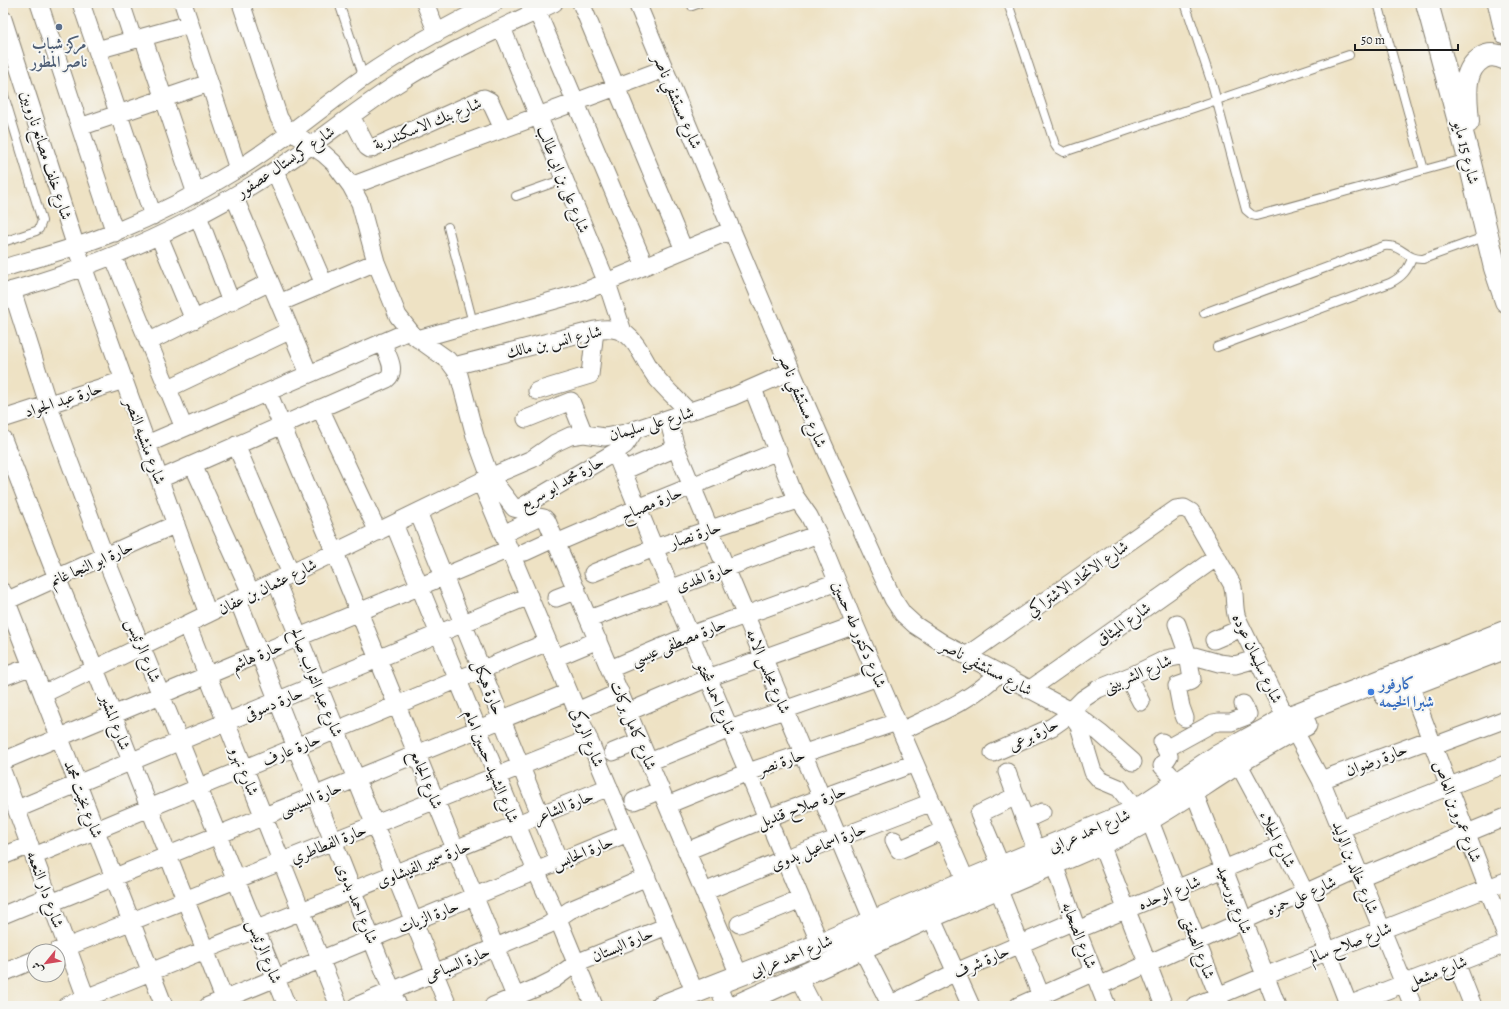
<svg xmlns="http://www.w3.org/2000/svg" width="1509" height="1009" font-family="Alegreya,Amiri,serif">
<style>
.lines{fill:none;stroke-linecap:round;stroke-linejoin:round}
.service-casing{stroke:#857f70;stroke-width:10}
.minor-casing{stroke:#857f70;stroke-width:19}
.tertiary-casing{stroke:#857f70;stroke-width:23}
.secondary-casing{stroke:#857f70;stroke-width:24}
.service{stroke:#fff;stroke-width:8}
.minor{stroke:#fff;stroke-width:17}
.tertiary{stroke:#fff;stroke-width:21}
.secondary{stroke:#fff;stroke-width:22}
.service-dot{fill:#5c6f8a;stroke:#f6f6f2;stroke-width:1.5}
.shop-dot{fill:#3f7fe0;stroke:#f6f6f2;stroke-width:1.5}
.labels{text-anchor:middle;stroke-width:4;stroke-linejoin:round;paint-order:stroke}
.service-label{font-size:16px;font-weight:bold;fill:#4e5e75;stroke:#f6f6f2}
.street-label{font-size:16px;fill:#1c1c1c;stroke:#f6f6f2}
.shop-label{font-size:16px;font-weight:bold;fill:#366cbe;stroke:#f6f6f2;text-anchor:start}
</style>
<rect width="100%" height="100%" fill="#f6f6f2"/>
<filter id="ink" filterUnits="userSpaceOnUse"><feTurbulence type="fractalNoise" baseFrequency=".025" numOctaves="2"/><feDisplacementMap in="SourceGraphic" scale="8" xChannelSelector="R" yChannelSelector="G"/><feConvolveMatrix kernelMatrix="1 2 1 2 8 2 1 2 1" color-interpolation-filters="sRGB"/></filter>
<filter id="wash" filterUnits="userSpaceOnUse"><feTurbulence type="fractalNoise" baseFrequency=".012" numOctaves="4" result="noise"/><feDisplacementMap in="SourceGraphic" scale="16" xChannelSelector="R" yChannelSelector="G"/><feGaussianBlur stdDeviation="0.9" result="paint"/><feColorMatrix in="noise" values="0 0 0 0 0 0 0 0 0 0 0 0 0 0 0 0 0 1.4 0 .05"/><feComposite in="paint" operator="in"/></filter>
<g filter="url(#wash)">
<rect width="100%" height="100%" fill="#eee2c4"/>
</g>
<g filter="url(#ink)">
<g class="lines">
<defs>
<path id="service" d="M 339,3 L 364,78
M 1008,3 L 1055,145 L 1057,148 L 1064,152 L 1349,55
M 1185,3 L 1213,87 L 1246,210 L 1252,215 L 1256,216 L 1468,158
M 1378,3 L 1424,170
M 692,6 L 700,3
M 3,92 L 42,221 L 39,229 L 36,231 L 3,242
M 516,196 L 564,179
M 448,227 L 473,323
M 1204,313 L 1384,246 C 1402,244 1406,260 1423,259 L 1487,236
M 1217,347 L 1390,283 C 1402,277 1408,270 1412,258"/>
<path id="minor" d="M 39,3 L 115,233
M 81,3 L 153,216
M 121,3 L 133,39
M 183,3 L 238,169
M 241,3 L 279,118 L 285,127 L 324,154 L 334,163 L 351,186 L 360,203 L 376,262 L 398,316 L 413,335 L 448,360 L 459,375 L 475,436 L 490,477 L 514,508 L 518,509 L 615,452 L 625,445 L 635,430
M 425,3 L 437,33
M 581,3 L 684,250
M 637,3 C 720,202 802,402 893,599 L 903,614 L 915,625 L 944,644 L 1071,711 L 1100,733 L 1133,762
M 537,11 L 645,266
M 3,19 L 76,247 L 208,614
M 502,28 L 607,283 L 623,332
M 143,37 L 196,194
M 97,50 L 190,24
M 351,116 L 367,147 L 370,149 L 484,98 L 490,101 L 503,129
M 80,127 L 209,83
M 275,171 L 324,284
M 351,186 L 664,69
M 234,196 L 309,374
M 198,216 L 231,302
M 159,236 L 194,320
M 113,256 L 184,428
M 3,268 C 41,257 79,247 115,232 C 157,215 197,194 236,170 C 281,143 321,108 363,78 C 405,49 449,25 494,3
M 12,290 L 48,404 L 105,557 L 287,1006
M 3,293 C 100,266 193,225 277,169 C 319,142 357,109 400,82 C 448,51 502,28 554,3
M 279,303 L 376,262
M 418,339 L 580,293 L 732,230
M 148,342 L 270,282
M 454,366 L 595,330 C 634,322 637,351 655,376 C 665,389 678,400 689,412
M 167,389 L 291,330
M 753,389 L 792,489 L 795,496 L 809,516 L 818,534 L 855,625 L 966,881
M 537,391 L 590,375 L 595,330
M 268,392 L 335,553 L 519,1006
M 320,408 L 378,532
M 3,419 L 124,380
M 526,419 L 571,401 L 584,434
M 668,419 L 676,448 L 873,921
M 3,439 L 57,578 L 95,669 L 227,1006
M 147,444 L 409,331
M 236,445 L 291,574
M 615,452 L 671,589 L 820,944
M 193,465 L 251,593
M 623,471 L 676,448
M 160,479 L 387,379 C 398,370 386,353 382,342
M 481,482 L 695,993
M 418,512 L 559,861
M 394,524 L 536,871 L 558,919 L 594,1006
M 503,534 L 539,517 L 544,518 L 547,521 L 739,975
M 525,552 L 551,540 L 561,541 L 638,508 L 778,451
M 593,573 L 654,548 L 797,500
M 276,581 L 448,1006
M 3,592 L 164,1006
M 556,598 L 577,590
M 238,600 L 398,1006
M 6,601 L 176,524
M 589,619 L 818,534
M 187,624 L 339,1006
M 1177,624 L 1188,655 L 1192,679 L 1191,681 L 1177,686 L 1181,707 L 1185,718
M 1214,640 L 1242,628
M 966,656 L 1176,509 L 1184,508 L 1191,512 L 1232,584 C 1236,595 1233,607 1237,618 L 1286,718
M 555,658 L 598,640
M 610,669 L 690,635 L 837,582
M 3,677 L 32,666
M 1128,677 L 1141,702
M 1410,685 L 1506,936
M 1029,690 L 1217,557
M 43,694 L 490,477 L 532,459 L 555,443 L 570,436 L 584,434 L 605,437 L 625,433 L 732,397 L 791,371
M 577,711 L 620,692
M 628,712 L 708,678 L 855,625
M 1071,715 L 1079,726 L 1093,772 L 1100,780 L 1119,788 L 1136,810
M 1294,730 L 1321,780 L 1413,1006
M 901,731 C 936,714 971,701 999,673
M 1162,742 L 1169,756 L 1162,766 L 1177,782
M 1173,745 L 1213,723 L 1219,722 L 1231,722 L 1247,716 L 1248,714 L 1243,704
M 1434,746 L 1506,719
M 613,752 L 640,741
M 993,753 L 1052,727 L 1062,720 L 1083,699 L 1098,689 L 1135,674 L 1166,659 L 1181,656 L 1194,656 L 1219,663 L 1235,665 L 1256,659
M 3,761 L 509,549
M 649,762 L 730,729 L 878,677
M 1238,763 L 1282,845 L 1305,893 L 1349,1006
M 1007,772 L 1037,852
M 3,773 L 89,1006
M 1321,780 L 1431,739
M 1194,792 L 1277,1006
M 634,801 L 661,790
M 667,805 L 748,772 L 897,722
M 17,809 L 529,596
M 1025,820 L 1042,812
M 1150,821 L 1222,1006
M 1340,829 L 1506,764
M 894,840 L 899,850 L 944,830
M 1101,844 L 1164,1006
M 687,851 L 767,818 L 915,763
M 3,856 L 30,845
M 34,856 L 548,642
M 1054,864 L 1077,930 L 1107,1006
M 1001,866 L 979,814 L 1016,796
M 998,888 L 1045,1006
M 704,892 L 784,859 L 932,802
M 51,903 L 569,692
M 3,915 L 49,896
M 931,917 L 971,1006
M 739,924 L 801,899
M 1077,930 L 1282,845
M 862,949 L 891,1006
M 57,951 L 589,739
M 1456,963 L 1473,1006
M 3,973 L 34,960
M 798,977 L 813,1006
M 717,984 L 726,1006
M 1099,986 L 1349,873 L 1353,872 L 1368,874 L 1506,817
M 66,1006 L 609,787
M 208,1006 L 628,833
M 356,1006 L 548,925 L 570,910 L 647,877
M 493,1006 L 541,986 L 553,980 L 576,963 L 667,926
M 887,1006 L 956,972 L 1074,921
M 1018,1006 L 1094,972
M 1194,1006 L 1265,976 L 1506,881
M 1346,1006 L 1506,944"/>
<path id="tertiary" d="M 1385,695 L 1506,648
M 661,1006 L 820,944 L 966,881 L 1136,810 L 1217,756 L 1286,718 L 1506,631
M 735,1006 L 931,917 L 1123,834 C 1171,810 1213,777 1260,750 C 1275,741 1289,732 1306,725"/>
<path id="secondary" d="M 1427,3 L 1468,155 L 1495,268 L 1506,301
M 1499,3 L 1506,33
M 1468,122 C 1467,101 1460,71 1482,58 C 1490,53 1498,55 1506,59"/>
</defs>
<use href="#service" class="service-casing"/>
<use href="#minor" class="minor-casing"/>
<use href="#tertiary" class="tertiary-casing"/>
<use href="#secondary" class="secondary-casing"/>
<use href="#service" class="service"/>
<use href="#minor" class="minor"/>
<use href="#tertiary" class="tertiary"/>
<use href="#secondary" class="secondary"/>
</g>
</g>
<circle class="service-dot" cx="59" cy="27" r="4"/>
<circle class="shop-dot" cx="1371" cy="692" r="4"/>
<g class="labels">
<g class="service-label">
<text x="59" y="49">مركز شباب<tspan x="59" dy="18">ناصر المطور</tspan></text>
</g>
<g class="street-label">
<text transform="translate(678 101) rotate(67)" y="6">شارع مستشفي ناصر</text>
<text transform="translate(427 123) rotate(-22)" y="6">شارع بنك الاسكندرية</text>
<text transform="translate(1467 152) rotate(76)" y="6">شارع 15 مايو</text>
<text transform="translate(47 155) rotate(72)" y="6">شارع خلف مصانع ناروبين</text>
<text transform="translate(285 161) rotate(-34)" y="6">شارع كريستال عصفور</text>
<text transform="translate(564 179) rotate(68)" y="6">شارع على بن ابى طالب</text>
<text transform="translate(554 341) rotate(-13)" y="6">شارع انس بن مالك</text>
<text transform="translate(63 399) rotate(-18)" y="6">حارة عبد الجواد</text>
<text transform="translate(803 400) rotate(67)" y="6">شارع مستشفي ناصر</text>
<text transform="translate(651 423) rotate(-16)" y="6">شارع على سليمان</text>
<text transform="translate(146 441) rotate(70)" y="6">شارع منشيه النصر</text>
<text transform="translate(561 482) rotate(-29)" y="6">حارة محمد ابو سريع</text>
<text transform="translate(651 503) rotate(-23)" y="6">حارة مصباح</text>
<text transform="translate(695 534) rotate(-19)" y="6">حارة نصار</text>
<text transform="translate(91 563) rotate(-24)" y="6">حارة ابو النجا غانم</text>
<text transform="translate(704 576) rotate(-20)" y="6">حارة الهدى</text>
<text transform="translate(1077 578) rotate(-35)" y="6">شارع الاتحاد الاشتراكي</text>
<text transform="translate(267 586) rotate(-26)" y="6">شارع عثمان بن عفان</text>
<text transform="translate(1123 623) rotate(-35)" y="6">شارع الميثاق</text>
<text transform="translate(860 634) rotate(67)" y="6">شارع دكتور طه حسين</text>
<text transform="translate(678 641) rotate(-22)" y="6">حارة مصطفى عيسي</text>
<text transform="translate(144 650) rotate(68)" y="6">شارع الرئيس</text>
<text transform="translate(256 655) rotate(-23)" y="6">حارة هاشم</text>
<text transform="translate(1258 658) rotate(65)" y="6">شارع سليمان عوده</text>
<text transform="translate(987 667) rotate(28)" y="6">شارع مستشفي ناصر</text>
<text transform="translate(769 671) rotate(67)" y="6">شارع مجلس الامه</text>
<text transform="translate(1137 673) rotate(-23)" y="6">شارع الشربينى</text>
<text transform="translate(317 682) rotate(68)" y="6">شارع عبد التواب صالح</text>
<text transform="translate(489 687) rotate(68)" y="6">حارة هيكل</text>
<text transform="translate(717 698) rotate(67)" y="6">شارع احمد شحتو</text>
<text transform="translate(273 703) rotate(-23)" y="6">حارة دسوقى</text>
<text transform="translate(116 722) rotate(69)" y="6">شارع المشير</text>
<text transform="translate(634 725) rotate(67)" y="6">شارع كامل بركات</text>
<text transform="translate(1033 734) rotate(-27)" y="6">حارة برعى</text>
<text transform="translate(588 737) rotate(67)" y="6">شارع الروكى</text>
<text transform="translate(291 749) rotate(-23)" y="6">حارة عارف</text>
<text transform="translate(1376 759) rotate(-21)" y="6">حارة رضوان</text>
<text transform="translate(781 761) rotate(-19)" y="6">حارة نصر</text>
<text transform="translate(492 766) rotate(68)" y="6">شارع الشهيد حسين امام</text>
<text transform="translate(245 771) rotate(68)" y="6">شارع نهرو</text>
<text transform="translate(427 779) rotate(68)" y="6">شارع الجامع</text>
<text transform="translate(310 798) rotate(-22)" y="6">حارة السيسى</text>
<text transform="translate(84 799) rotate(69)" y="6">شارع بخيت محمد</text>
<text transform="translate(563 806) rotate(-22)" y="6">حارة الشاعر</text>
<text transform="translate(801 806) rotate(-21)" y="6">حارة صلاح قنديل</text>
<text transform="translate(1458 811) rotate(69)" y="6">شارع عمرو بن العاص</text>
<text transform="translate(1089 830) rotate(-23)" y="6">شارع احمد عرابى</text>
<text transform="translate(1278 839) rotate(63)" y="6">شارع الجلاء</text>
<text transform="translate(328 843) rotate(-22)" y="6">حارة الفطاطري</text>
<text transform="translate(818 846) rotate(-22)" y="6">حارة اسماعيل بدوى</text>
<text transform="translate(582 852) rotate(-22)" y="6">حارة الحايس</text>
<text transform="translate(423 863) rotate(-22)" y="6">حارة سمير الفيشاوى</text>
<text transform="translate(1356 867) rotate(68)" y="6">شارع خالد بن الوليد</text>
<text transform="translate(46 889) rotate(70)" y="6">شارع دار النعمه</text>
<text transform="translate(1169 892) rotate(-22)" y="6">شارع الوحده</text>
<text transform="translate(1301 895) rotate(-24)" y="6">شارع على حمزه</text>
<text transform="translate(1235 899) rotate(69)" y="6">شارع بورسعيد</text>
<text transform="translate(358 903) rotate(68)" y="6">شارع احمد بدوى</text>
<text transform="translate(428 916) rotate(-22)" y="6">حارة الزيات</text>
<text transform="translate(1080 935) rotate(69)" y="6">شارع الصحابه</text>
<text transform="translate(1350 942) rotate(-21)" y="6">شارع صلاح سالم</text>
<text transform="translate(622 944) rotate(-23)" y="6">حارة البستان</text>
<text transform="translate(1199 947) rotate(69)" y="6">شارع الصفتى</text>
<text transform="translate(265 951) rotate(68)" y="6">شارع الرئيس</text>
<text transform="translate(791 955) rotate(-22)" y="6">شارع احمد عرابى</text>
<text transform="translate(981 961) rotate(-24)" y="6">حارة شرف</text>
<text transform="translate(457 963) rotate(-23)" y="6">حارة السباعى</text>
<text transform="translate(1437 971) rotate(-21)" y="6">شارع مشعل</text>
</g>
<g class="shop-label">
<text x="1379" y="689">كارفور<tspan x="1379" dy="18">شبرا الخيمه</tspan></text>
</g>
</g>
<rect width="1509" height="1009" fill="none" stroke="#f6f6f2" stroke-width="16"/>
<g transform="translate(46 963) rotate(240)"><circle r="19" fill="#f6f6f2" stroke="#9f9f9c"/>
<path d="M0-3L7 15L0 10L-7 15Z" fill="#d1495b"/>
<text y="-6" font-size="11" font-weight="bold" text-anchor="middle" fill="#1c1c1c">ش</text>
</g>
<path d="M1355 44v6h103v-6" fill="none" stroke="#1c1c1c" stroke-width="2"/>
<text x="1361" y="44" font-size="12" fill="#1c1c1c" stroke="#f6f6f2" stroke-width="3" paint-order="stroke">50 m</text>
</svg>
